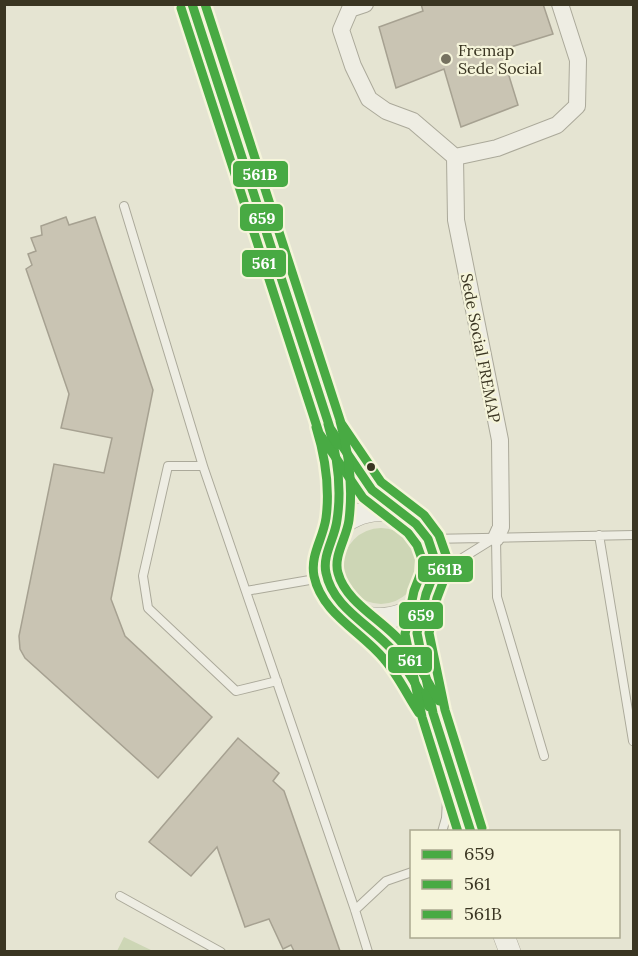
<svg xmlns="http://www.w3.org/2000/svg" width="638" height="956" font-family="Lora,serif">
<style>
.green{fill:#cdd6b5}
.building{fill:#c9c4b3;stroke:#a6a191;stroke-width:1.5}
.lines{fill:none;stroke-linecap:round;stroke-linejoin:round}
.service-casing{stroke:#aba99a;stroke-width:10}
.minor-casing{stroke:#aba99a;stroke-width:18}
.tertiary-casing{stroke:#aba99a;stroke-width:22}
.service{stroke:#eeede3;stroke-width:8}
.minor{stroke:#eeede3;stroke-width:16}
.tertiary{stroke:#eeede3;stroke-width:21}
.bus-1-casing{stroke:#f5f4da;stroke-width:14}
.bus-2-casing{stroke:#f5f4da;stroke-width:14}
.bus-3-casing{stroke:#f5f4da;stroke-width:14}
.bus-1{stroke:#48aa43;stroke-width:9}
.bus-2{stroke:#48aa43;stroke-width:9}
.bus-3{stroke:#48aa43;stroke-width:9}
.poi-dot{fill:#767260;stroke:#f5f4da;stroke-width:2}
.bus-dot{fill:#3a3522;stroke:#f5f4da;stroke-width:2}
.labels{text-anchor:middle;stroke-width:4.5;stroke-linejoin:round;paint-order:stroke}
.poi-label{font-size:16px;fill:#3a3522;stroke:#f5f4da;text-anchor:start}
.street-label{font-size:16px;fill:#3a3522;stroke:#f5f4da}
.line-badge{stroke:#f5f4da;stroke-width:2}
.badge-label{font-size:16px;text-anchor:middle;font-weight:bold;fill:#fff}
</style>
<rect width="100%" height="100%" fill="#e5e4d2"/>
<path class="green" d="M343 566a38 38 0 1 1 76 0a38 38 0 1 1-76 0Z
M 124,937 L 153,951 L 117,951 Z"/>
<path class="building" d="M 421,4 L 543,4 L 553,34 L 501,50 L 518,105 L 461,127 L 444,69 L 396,88 L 379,27 L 423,11 Z
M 66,217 L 69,225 L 95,217 L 153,390 L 111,599 L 125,636 L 212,717 L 158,778 L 25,658 L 20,649 L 19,636 L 54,464 L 104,473 L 112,438 L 61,428 L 69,394 L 26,269 L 32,265 L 28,254 L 36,251 L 31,238 L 42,235 L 41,226 Z
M 238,738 L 279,773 L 273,781 L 284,791 L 340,951 L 294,951 L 291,945 L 283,949 L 269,919 L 245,927 L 217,847 L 191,876 L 149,842 Z"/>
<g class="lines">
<defs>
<path id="service" d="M 124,206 L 203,466
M 599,535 L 633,741
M 496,538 L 497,597 L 544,756
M 428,539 L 634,535
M 435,575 L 493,539
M 246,591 L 327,577
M 277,681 L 236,691 L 148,608 L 143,576 L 168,466 L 203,466 L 355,910 L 368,952
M 442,832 L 446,818 L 448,782
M 120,896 L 221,952
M 355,910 L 386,881 L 412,872"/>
<path id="minor" d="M 365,4 L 350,9 L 341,30 L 353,66 L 369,99 L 386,111 L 413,121 L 455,157 L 497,148 L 557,125 L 577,106 L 578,60 L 560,4
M 455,157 L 456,220 L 500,440 L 501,527 L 496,538"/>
<path id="tertiary" d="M 192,4 L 330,428 L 340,498 L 335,533
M 333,432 L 372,490 L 400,514
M 426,594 L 417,633 L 433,713 L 471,832
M 352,611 C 359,614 367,618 374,618 C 454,624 451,502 373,511 C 357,513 340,522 333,537 C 304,594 363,612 390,647 C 406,667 419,691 433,713
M 504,936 L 510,952"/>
</defs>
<use href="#service" class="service-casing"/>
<use href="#minor" class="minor-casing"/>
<use href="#tertiary" class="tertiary-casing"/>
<use href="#service" class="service"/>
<use href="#minor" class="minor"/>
<use href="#tertiary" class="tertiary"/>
<defs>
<path id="bus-1" d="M 192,4 L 330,428 L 372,490 L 416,524 L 428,539 L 434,557 L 433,576 L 426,594 L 417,633 L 433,713 L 471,832
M 328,424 C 337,454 342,488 337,520 C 335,538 322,555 326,573 C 333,609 373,626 394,652 C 408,669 418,689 429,707"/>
<path id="bus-2" d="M 181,8 L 319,433 L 363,498 L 408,533 L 417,545 L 422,559 L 421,573 L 414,591 L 405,634 L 422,717 L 458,832
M 316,427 C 325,456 330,488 326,518 C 323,539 310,555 314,576 C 322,614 361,631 384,659 C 398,675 407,695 419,713"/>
<path id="bus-3" d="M 205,4 L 341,423 L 381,482 L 424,515 L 439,535 L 446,555 L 445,577 L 437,598 L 429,633 L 445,710 L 482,828
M 340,421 C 349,453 353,487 349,520 C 347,537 333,556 338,573 C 346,603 383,620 402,643 C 417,660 427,681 439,701"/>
</defs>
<use href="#bus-1" class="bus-1-casing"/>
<use href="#bus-2" class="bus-2-casing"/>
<use href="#bus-3" class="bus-3-casing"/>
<use href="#bus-1" class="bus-1"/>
<use href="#bus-2" class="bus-2"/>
<use href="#bus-3" class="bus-3"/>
</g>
<circle class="poi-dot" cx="446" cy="59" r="6"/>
<circle class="bus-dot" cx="371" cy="467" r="5"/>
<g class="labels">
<g class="poi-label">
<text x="458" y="56">Fremap<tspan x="458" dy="18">Sede Social</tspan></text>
</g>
<g class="street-label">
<text transform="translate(481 348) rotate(79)" y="6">Sede Social FREMAP</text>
</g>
</g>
<g class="line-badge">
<rect x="232" y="160" width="57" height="28" rx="6" fill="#48aa43"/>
<rect x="239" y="203" width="45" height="29" rx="6" fill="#48aa43"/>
<rect x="241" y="249" width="46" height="29" rx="6" fill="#48aa43"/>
<rect x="417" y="555" width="57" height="28" rx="6" fill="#48aa43"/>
<rect x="398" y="601" width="46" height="29" rx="6" fill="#48aa43"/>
<rect x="387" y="646" width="46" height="28" rx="6" fill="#48aa43"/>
</g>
<g class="badge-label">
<text x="260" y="180">561B</text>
<text x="262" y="224">659</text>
<text x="264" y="269">561</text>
<text x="445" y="575">561B</text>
<text x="421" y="621">659</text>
<text x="410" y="666">561</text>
</g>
<rect width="638" height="956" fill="none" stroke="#3a3522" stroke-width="12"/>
<rect x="410" y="830" width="210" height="108" fill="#f5f4da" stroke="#aaa890" stroke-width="1.5"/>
<rect x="422" y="850" width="30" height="9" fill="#48aa43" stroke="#aaa890" stroke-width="1.5"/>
<text x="464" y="860" font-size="18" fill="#3a3522">659</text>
<rect x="422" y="880" width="30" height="9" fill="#48aa43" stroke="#aaa890" stroke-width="1.5"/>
<text x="464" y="890" font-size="18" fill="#3a3522">561</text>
<rect x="422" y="910" width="30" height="9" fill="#48aa43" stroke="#aaa890" stroke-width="1.5"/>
<text x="464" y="920" font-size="18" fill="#3a3522">561B</text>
</svg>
